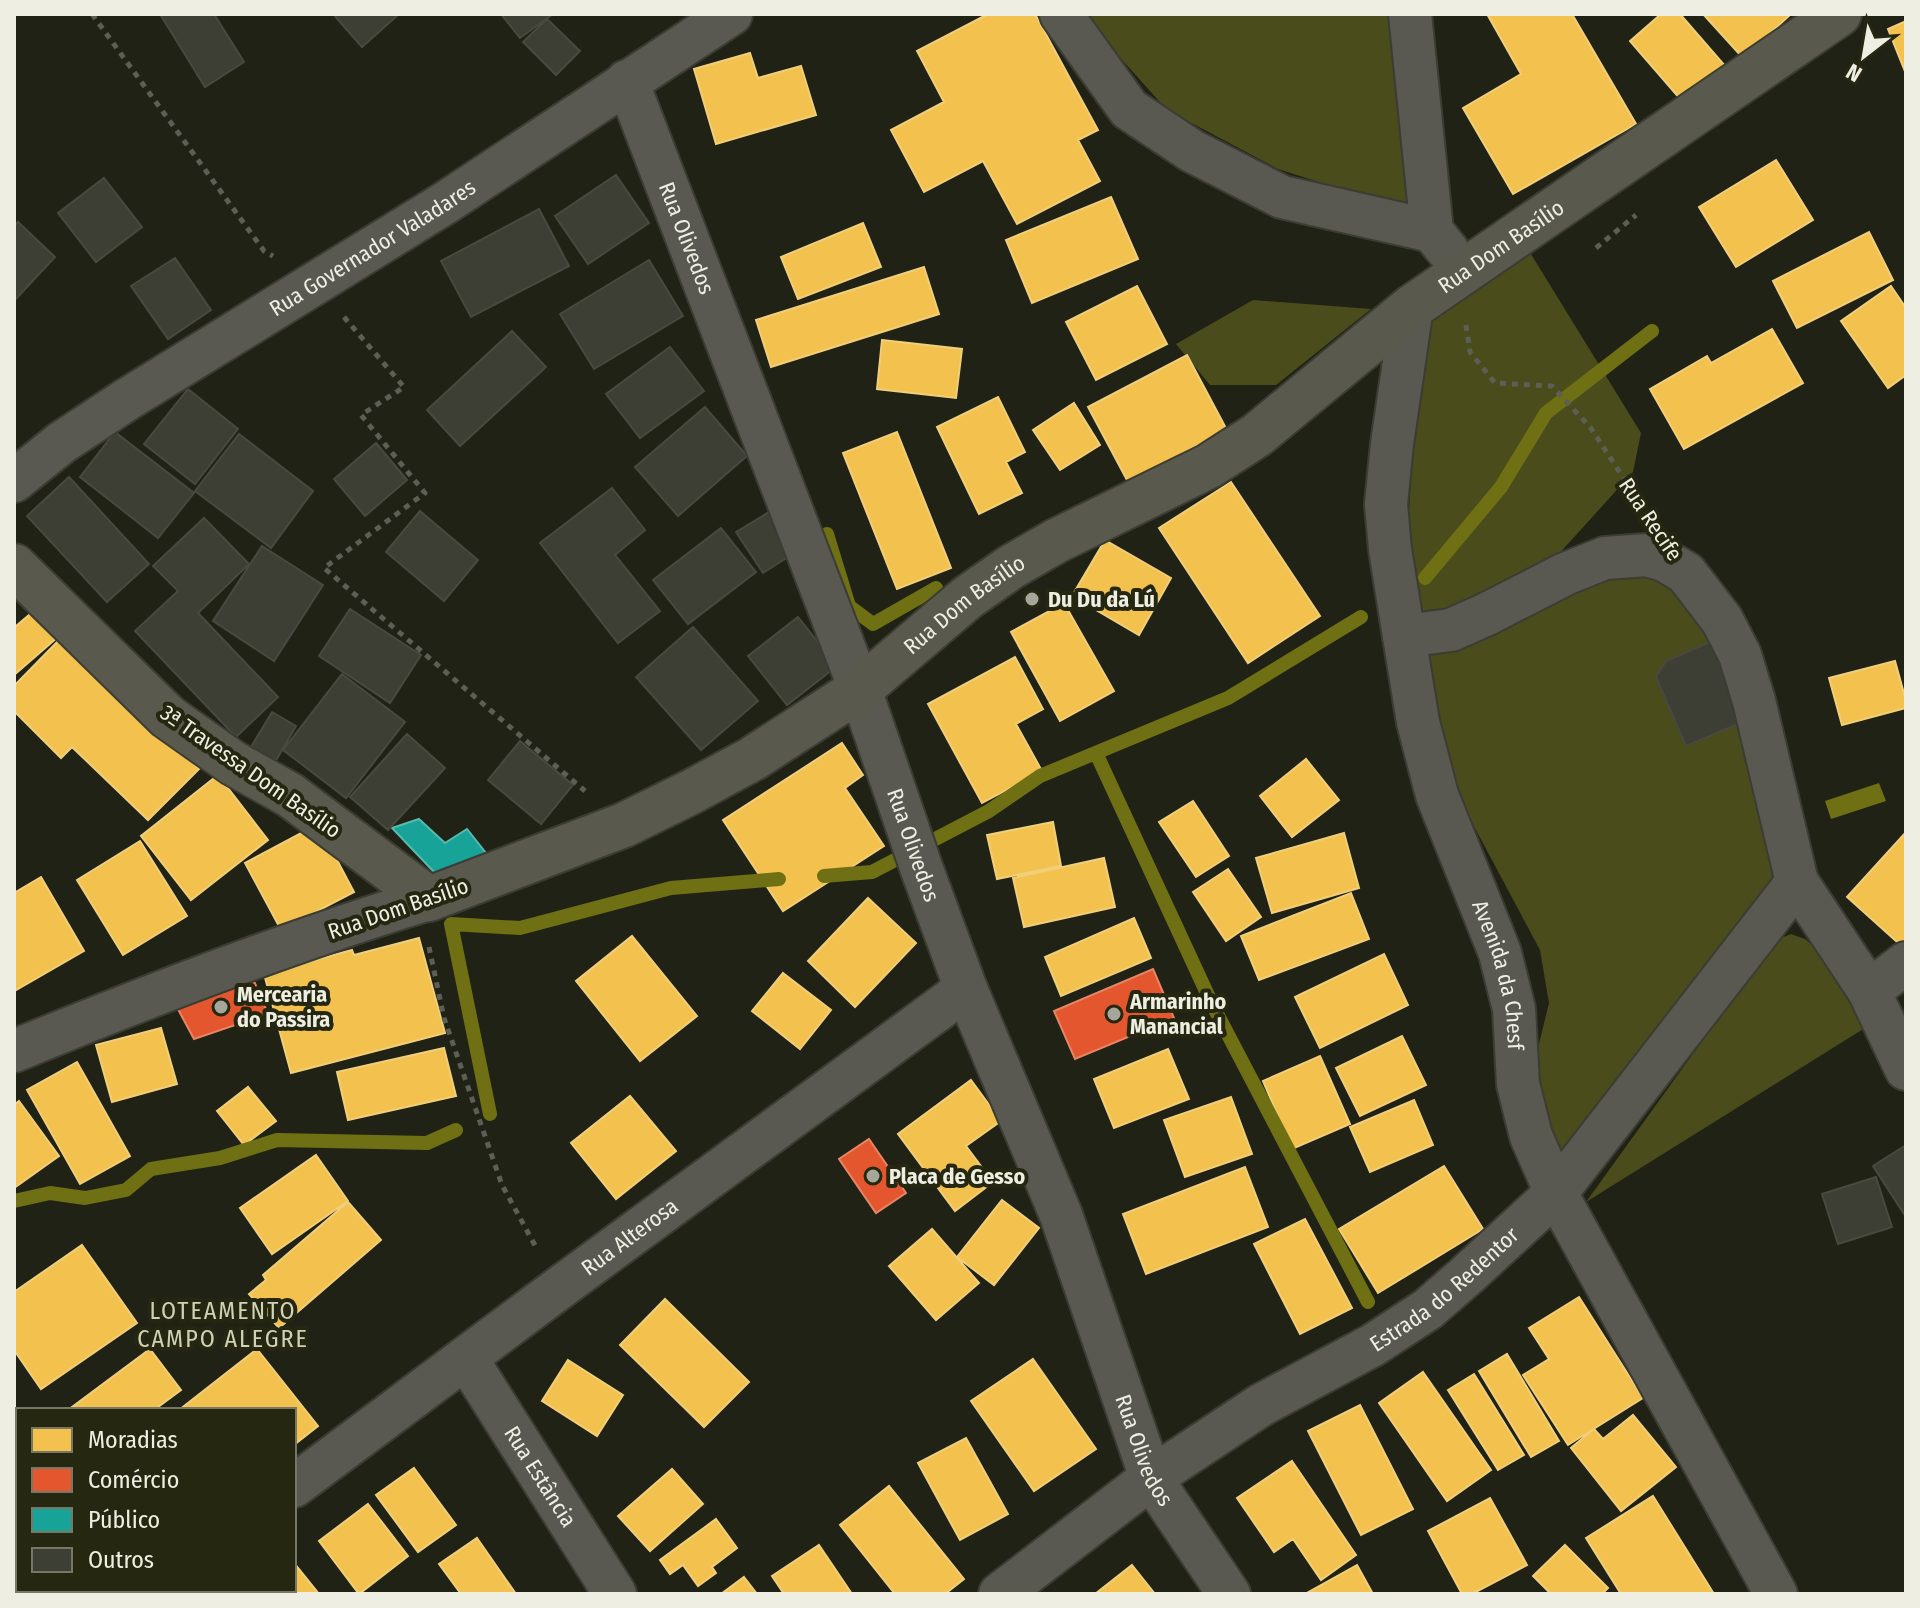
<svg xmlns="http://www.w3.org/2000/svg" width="1920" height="1608" font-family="'Fira Sans Condensed',sans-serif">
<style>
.green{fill:#4b4c1b}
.water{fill:#6f7014}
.homes{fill:#f2c14e;stroke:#f1cf7a;stroke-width:2}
.shops{fill:#e4572e;stroke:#e78564;stroke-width:2}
.public{fill:#17a398;stroke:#58baae;stroke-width:2}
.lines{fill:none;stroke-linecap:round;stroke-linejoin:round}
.stream{stroke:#6f7014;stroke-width:14}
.building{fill:#3d3e34;stroke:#49493f;stroke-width:2}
.street-casing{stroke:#3b3c33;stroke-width:46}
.secondary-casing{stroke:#3b3c33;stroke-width:48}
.path{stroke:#5d5e56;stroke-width:5;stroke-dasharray:6 6;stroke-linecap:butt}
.street{stroke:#595951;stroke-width:42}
.secondary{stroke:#595a4d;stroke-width:44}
.poi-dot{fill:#a6a79b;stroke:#262711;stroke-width:3}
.labels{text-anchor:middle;stroke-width:8;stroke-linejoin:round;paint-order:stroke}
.street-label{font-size:22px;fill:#eeefe2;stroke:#262711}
.poi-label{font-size:22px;font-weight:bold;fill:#eeefe2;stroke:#262711;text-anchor:start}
.neighbourhood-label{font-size:24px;letter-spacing:2px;fill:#d0d2b7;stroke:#262711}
</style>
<rect width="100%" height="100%" fill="#212216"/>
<path class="green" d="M 1081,14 L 1393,14 L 1422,215 L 1278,169 L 1167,110 Z
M 1526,246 L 1641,433 L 1633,472 L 1557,556 L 1497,596 L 1421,622 L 1408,602 L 1409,510 L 1421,328 Z
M 1253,300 L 1371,309 L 1276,385 L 1210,385 L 1176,344 Z
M 1642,572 L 1682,587 L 1710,642 L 1667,661 L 1656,677 L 1686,745 L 1745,721 L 1781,882 L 1562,1170 L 1538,1101 L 1537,1052 L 1549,1003 L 1540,950 L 1453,787 L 1417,655 L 1600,576 Z
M 1791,934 L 1805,939 L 1829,959 L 1868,1026 L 1586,1202 L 1775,940 Z"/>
<path class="water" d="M 1879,783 L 1886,801 L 1831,819 L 1825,801 Z"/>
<path class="homes" d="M 988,14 L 1035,14 L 1098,130 L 1078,140 L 1100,181 L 1017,224 L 983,161 L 924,192 L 891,130 L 944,102 L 917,51 Z
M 1487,14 L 1572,14 L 1636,124 L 1513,194 L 1463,108 L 1521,74 Z
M 1661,14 L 1680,14 L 1725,66 L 1682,101 L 1630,41 Z
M 1703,14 L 1791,14 L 1743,58 Z
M 1906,21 L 1906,74 L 1888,29 Z
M 750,53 L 758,78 L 801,66 L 816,115 L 716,144 L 694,69 Z
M 1776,160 L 1813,220 L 1736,267 L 1699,207 Z
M 1111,197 L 1138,259 L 1032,303 L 1006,240 Z
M 863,223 L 881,267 L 798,299 L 781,257 Z
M 1869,232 L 1893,280 L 1797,328 L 1773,281 Z
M 924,267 L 939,314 L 771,367 L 756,320 Z
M 1137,286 L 1167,344 L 1096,380 L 1066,322 Z
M 1891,286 L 1906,308 L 1906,375 L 1888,388 L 1841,321 Z
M 1772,329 L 1803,383 L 1684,449 L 1650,389 L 1707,356 L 1711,363 Z
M 882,340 L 962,349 L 956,398 L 877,389 Z
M 1187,355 L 1227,430 L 1128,482 L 1088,407 Z
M 998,397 L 1025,452 L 1006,462 L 1022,493 L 979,514 L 937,427 Z
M 1074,403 L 1100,445 L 1060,470 L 1033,430 Z
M 897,432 L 951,568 L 897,589 L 843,453 Z
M 1231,482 L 1320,616 L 1248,663 L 1159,528 Z
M 1105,540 L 1171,578 L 1139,635 L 1072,596 Z
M 1064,603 L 1114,691 L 1060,721 L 1011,632 Z
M 35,610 L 58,637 L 14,675 L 14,624 L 16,626 Z
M 63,636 L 199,769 L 148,820 L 72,747 L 61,758 L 14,711 L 14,686 Z
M 1015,657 L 1043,709 L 1016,724 L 1042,771 L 982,803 L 928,704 Z
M 1895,661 L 1906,701 L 1906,708 L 1842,725 L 1829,678 Z
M 842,743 L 863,775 L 845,788 L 884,846 L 783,911 L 723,820 Z
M 1306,759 L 1339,800 L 1292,837 L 1260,796 Z
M 218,775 L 268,840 L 191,900 L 141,836 Z
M 1193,801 L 1229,856 L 1196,877 L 1159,822 Z
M 1053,822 L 1061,866 L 997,879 L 987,835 Z
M 318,824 L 354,892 L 281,930 L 245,863 Z
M 1906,832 L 1906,950 L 1847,897 Z
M 1344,833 L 1359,888 L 1272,913 L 1256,858 Z
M 140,841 L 187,916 L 123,955 L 77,880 Z
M 1104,858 L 1115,907 L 1024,927 L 1013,878 Z
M 1228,869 L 1261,917 L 1226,941 L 1193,892 Z
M 41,877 L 84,951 L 16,990 L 14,986 L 14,893 Z
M 1351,893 L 1369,939 L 1259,980 L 1241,936 Z
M 868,898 L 916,943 L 855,1007 L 808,961 Z
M 1134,918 L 1151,958 L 1061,996 L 1045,957 Z
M 632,936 L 697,1016 L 640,1061 L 576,981 Z
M 419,938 L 445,1033 L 291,1073 L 264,974 L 352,950 L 354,955 Z
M 1384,954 L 1408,1005 L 1320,1048 L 1295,997 Z
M 783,973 L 831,1010 L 800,1049 L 752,1011 Z
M 161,1028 L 177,1084 L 112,1102 L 96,1045 Z
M 1402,1036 L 1426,1085 L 1360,1116 L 1336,1068 Z
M 444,1048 L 456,1096 L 348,1120 L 337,1072 Z
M 1168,1049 L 1189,1099 L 1114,1128 L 1094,1079 Z
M 1320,1056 L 1350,1124 L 1292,1149 L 1263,1081 Z
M 77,1062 L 130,1156 L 80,1184 L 27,1090 Z
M 971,1080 L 1001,1121 L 966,1146 L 993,1182 L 955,1211 L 898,1134 Z
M 248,1087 L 276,1121 L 244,1145 L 217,1111 Z
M 630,1096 L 676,1151 L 616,1199 L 571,1143 Z
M 1231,1097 L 1252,1154 L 1185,1177 L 1164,1120 Z
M 1414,1100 L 1433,1145 L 1370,1172 L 1350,1127 Z
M 19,1101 L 59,1156 L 14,1188 L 14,1105 Z
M 316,1155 L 348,1201 L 272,1254 L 240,1208 Z
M 1444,1166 L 1483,1229 L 1378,1293 L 1339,1229 Z
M 1245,1167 L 1268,1227 L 1146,1274 L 1123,1214 Z
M 1002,1200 L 1039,1228 L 994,1285 L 957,1257 Z
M 348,1202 L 381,1240 L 279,1328 L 249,1294 L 266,1280 L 263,1275 Z
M 1305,1219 L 1352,1308 L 1300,1334 L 1254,1244 Z
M 932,1229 L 979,1283 L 936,1320 L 889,1266 Z
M 82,1245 L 137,1323 L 41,1389 L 14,1350 L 14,1292 Z
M 1579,1297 L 1643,1398 L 1568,1445 L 1523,1375 L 1549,1359 L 1529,1328 Z
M 665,1299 L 749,1382 L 704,1427 L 620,1345 Z
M 150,1349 L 181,1390 L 154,1410 L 68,1410 Z
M 257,1349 L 318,1426 L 294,1445 L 294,1410 L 179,1410 Z
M 1507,1354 L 1559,1441 L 1531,1457 L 1479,1371 Z
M 1033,1359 L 1096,1449 L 1034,1491 L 971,1401 Z
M 568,1360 L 623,1395 L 597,1436 L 542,1401 Z
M 1423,1372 L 1491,1470 L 1447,1501 L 1379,1403 Z
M 1474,1374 L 1524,1455 L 1498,1470 L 1448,1390 Z
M 1360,1405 L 1413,1509 L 1361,1535 L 1308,1431 Z
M 1633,1415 L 1676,1467 L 1621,1511 L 1571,1448 L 1594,1429 L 1603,1439 Z
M 966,1438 L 1008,1514 L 960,1540 L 918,1463 Z
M 1292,1461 L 1356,1555 L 1321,1580 L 1293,1539 L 1274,1552 L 1237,1498 Z
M 414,1468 L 456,1525 L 418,1552 L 376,1495 Z
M 672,1469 L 703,1504 L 650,1551 L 618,1516 Z
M 889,1486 L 964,1579 L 945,1594 L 895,1594 L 840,1525 Z
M 1653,1496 L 1714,1594 L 1621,1594 L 1586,1538 Z
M 1490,1498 L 1527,1565 L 1472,1594 L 1462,1594 L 1428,1531 Z
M 368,1504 L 408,1556 L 359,1594 L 319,1541 Z
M 716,1519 L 737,1548 L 712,1567 L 716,1573 L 698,1586 L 683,1565 L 670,1574 L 660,1560 Z
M 477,1538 L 516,1594 L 461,1594 L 439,1564 Z
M 819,1545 L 852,1594 L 784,1594 L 772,1576 Z
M 1565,1545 L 1608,1588 L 1602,1594 L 1551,1594 L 1533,1576 Z
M 294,1563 L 319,1594 L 264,1594 L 261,1590 L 294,1590 Z
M 1132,1565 L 1155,1594 L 1095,1594 Z
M 1357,1565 L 1373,1594 L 1305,1594 Z
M 744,1577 L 757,1594 L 721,1594 Z"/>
<path class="shops" d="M 1153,969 L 1174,1018 L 1075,1059 L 1054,1011 Z
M 251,974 L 268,1014 L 194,1039 L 173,1000 Z
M 869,1139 L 906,1193 L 876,1213 L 839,1159 Z"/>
<path class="public" d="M 419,819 L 445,843 L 467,829 L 486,853 L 435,873 L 392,828 Z"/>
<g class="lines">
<path class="stream" d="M 827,534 L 849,606 L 873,624 L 936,588
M 1425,578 L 1501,487 L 1546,413 L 1652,331
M 1096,753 L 1212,1004 L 1368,1302
M 824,876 L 872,872 L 989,811 L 1040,776 L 1228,698 L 1361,617
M 490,1114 L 451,924 L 520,928 L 671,888 L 779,879
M 14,1201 L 50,1193 L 85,1198 L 126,1190 L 151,1169 L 220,1158 L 277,1140 L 427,1143 L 456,1130"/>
</g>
<path class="building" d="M 160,14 L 214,14 L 244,62 L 205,87 Z
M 333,14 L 399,14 L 362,47 Z
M 501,14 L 553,14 L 520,38 Z
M 547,19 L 580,51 L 556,75 L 523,42 Z
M 616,175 L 649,223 L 588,264 L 555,216 Z
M 104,178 L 142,227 L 96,262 L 58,213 Z
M 539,209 L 569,266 L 471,317 L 441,261 Z
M 18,222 L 55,257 L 14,301 L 14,226 Z
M 175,258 L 211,310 L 168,339 L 131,286 Z
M 649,260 L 683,316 L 594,369 L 560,314 Z
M 512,331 L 546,367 L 460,446 L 427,410 Z
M 670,347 L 704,391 L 640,438 L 606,394 Z
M 188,389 L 238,429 L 195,484 L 144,444 Z
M 705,407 L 747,456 L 678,516 L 635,467 Z
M 115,432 L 194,493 L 158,538 L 80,477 Z
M 239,434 L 313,491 L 271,548 L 195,491 Z
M 376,443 L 407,480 L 365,516 L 334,479 Z
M 69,477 L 149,564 L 107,602 L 27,516 Z
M 612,488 L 645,530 L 615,555 L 660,611 L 618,643 L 540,543 Z
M 774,509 L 799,550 L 763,573 L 736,532 Z
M 420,511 L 478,560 L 444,601 L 386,552 Z
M 204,518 L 249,564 L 198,613 L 278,697 L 236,737 L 135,631 L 178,591 L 153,566 Z
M 721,528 L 756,572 L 688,624 L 653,580 Z
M 262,546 L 323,585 L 274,661 L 213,621 Z
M 350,609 L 421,655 L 390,703 L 319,656 Z
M 798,617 L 837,666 L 787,705 L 748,656 Z
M 693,627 L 758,701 L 701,750 L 636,677 Z
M 1710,642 L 1745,721 L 1686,746 L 1656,677 L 1666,661 Z
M 342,674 L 405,722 L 346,798 L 283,750 Z
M 272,712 L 296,726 L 275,762 L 251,747 Z
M 407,734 L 445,768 L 388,830 L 350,797 Z
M 520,741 L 573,785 L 541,824 L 488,780 Z
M 1906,1145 L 1906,1217 L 1873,1166 Z
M 1876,1177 L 1892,1227 L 1838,1244 L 1822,1194 Z"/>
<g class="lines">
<defs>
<g id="street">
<path d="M 1061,14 L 1129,109 L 1192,151 L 1282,197 L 1432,231"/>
<path d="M 1410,14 L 1432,231 L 1448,251"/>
<path id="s1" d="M 627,81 L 860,689 L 921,867 L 966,989 L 1061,1215 L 1151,1478 L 1229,1594"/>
<path id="s2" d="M 1412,307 L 1392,444 L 1386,504 L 1390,549 L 1404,636 L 1418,722 L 1437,795 L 1500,953 L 1514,1009 L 1518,1084 L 1531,1136 L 1556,1193 L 1776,1594"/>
<path id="s3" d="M 14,481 L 61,443 L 126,400 L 445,203 L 731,14"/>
<path d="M 1404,636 L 1451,630 L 1487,614 L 1565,574 L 1605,558 L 1647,555 L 1664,560 L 1686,573 L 1722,620 L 1740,655 L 1754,701 L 1797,882 L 1869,991 L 1906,1069"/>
<path d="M 1869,991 L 1906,963"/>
<path d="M 14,1051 C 150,995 288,942 429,899"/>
<path id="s4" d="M 466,1358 L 615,1594"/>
<path id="s5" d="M 294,1486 L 558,1289 L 966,989"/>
<path d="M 149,1594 L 155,1590"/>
<path id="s6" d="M 1000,1594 L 1151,1478 L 1261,1405 L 1373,1345 L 1428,1309 L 1467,1275 L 1556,1193 L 1797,882"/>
</g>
<g id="secondary">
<path id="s7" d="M 14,566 L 168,717 L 233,763 L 290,795 L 429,899 L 624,825 L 691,792 L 752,759 L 860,689 L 968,597 L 1011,567 L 1056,541 L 1209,466 L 1257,435 L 1412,307 L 1839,14"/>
</g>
</defs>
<use href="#street" class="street-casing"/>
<use href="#secondary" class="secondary-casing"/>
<path class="path" d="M 92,14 L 264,251 L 273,256
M 1596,248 L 1636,215
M 344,317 L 404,387 L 361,415 L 425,493 L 324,568 L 585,791
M 1466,325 L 1470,352 L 1495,383 L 1552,386 L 1590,427 L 1644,509
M 429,947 L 444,1018 L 502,1185 L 537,1249
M 14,1497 L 18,1503
M 86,1590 L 89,1594"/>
<use href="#street" class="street"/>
<use href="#secondary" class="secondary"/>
</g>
<g class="poi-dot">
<circle cx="1032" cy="599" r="8"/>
<circle cx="221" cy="1007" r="8"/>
<circle cx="1114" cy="1014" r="8"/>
<circle cx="873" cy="1176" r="8"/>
</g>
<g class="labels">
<g class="street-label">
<text dy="8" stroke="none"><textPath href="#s1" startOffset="168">Rua Olivedos</textPath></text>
<text dy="8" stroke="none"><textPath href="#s7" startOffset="1798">Rua Dom Basílio</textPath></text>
<text dy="8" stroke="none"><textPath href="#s3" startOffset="428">Rua Governador Valadares</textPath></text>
<text transform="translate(1651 519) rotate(56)" y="8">Rua Recife</text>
<text dy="8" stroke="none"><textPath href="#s7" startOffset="1150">Rua Dom Basílio</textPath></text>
<text transform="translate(251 771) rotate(35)" y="8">3ª Travessa Dom Basílio</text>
<text dy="8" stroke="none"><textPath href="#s1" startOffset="816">Rua Olivedos</textPath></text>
<text transform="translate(398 908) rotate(-19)" y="8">Rua Dom Basílio</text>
<text dy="8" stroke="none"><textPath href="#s2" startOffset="686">Avenida da Chesf</textPath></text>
<text dy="8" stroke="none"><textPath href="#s5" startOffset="418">Rua Alterosa</textPath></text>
<text dy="8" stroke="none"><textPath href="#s6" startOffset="540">Estrada do Redentor</textPath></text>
<text dy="8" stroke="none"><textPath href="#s1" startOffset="1464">Rua Olivedos</textPath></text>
<text dy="8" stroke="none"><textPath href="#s4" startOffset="140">Rua Estância</textPath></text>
</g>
<g class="poi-label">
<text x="1048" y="607">Du Du da Lú</text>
<text x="237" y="1002">Mercearia<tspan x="237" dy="25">do Passira</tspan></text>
<text x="1130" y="1009">Armarinho<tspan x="1130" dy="25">Manancial</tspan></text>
<text x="889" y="1184">Placa de Gesso</text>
</g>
<g class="neighbourhood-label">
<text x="223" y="1319">LOTEAMENTO<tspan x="223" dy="28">CAMPO ALEGRE</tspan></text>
</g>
</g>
<rect width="1920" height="1608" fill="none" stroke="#eeefe2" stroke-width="32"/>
<rect x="16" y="1408" width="280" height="184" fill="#262711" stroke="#767765" stroke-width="2"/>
<rect x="32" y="1428" width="40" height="24" fill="#f2c14e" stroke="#767765" stroke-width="2"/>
<text x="88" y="1448" font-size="24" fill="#eeefe2">Moradias</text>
<rect x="32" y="1468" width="40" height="24" fill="#e4572e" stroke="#767765" stroke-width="2"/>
<text x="88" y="1488" font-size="24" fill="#eeefe2">Comércio</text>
<rect x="32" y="1508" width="40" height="24" fill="#17a398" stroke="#767765" stroke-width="2"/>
<text x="88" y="1528" font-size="24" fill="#eeefe2">Público</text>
<rect x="32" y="1548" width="40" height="24" fill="#3d3e34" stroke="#767765" stroke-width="2"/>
<text x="88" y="1568" font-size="24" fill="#eeefe2">Outros</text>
<g transform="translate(1864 56) rotate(211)" stroke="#262711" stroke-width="6" paint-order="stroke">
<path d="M0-6L14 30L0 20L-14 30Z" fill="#eeefe2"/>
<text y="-12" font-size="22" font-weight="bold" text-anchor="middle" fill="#eeefe2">N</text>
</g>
</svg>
